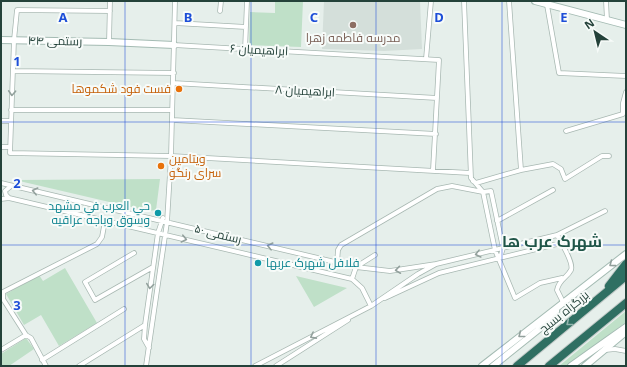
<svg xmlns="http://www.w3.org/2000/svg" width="627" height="367" font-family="'Noto Sans',Cairo,sans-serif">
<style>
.built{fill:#d4dfda}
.green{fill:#bfe0c8}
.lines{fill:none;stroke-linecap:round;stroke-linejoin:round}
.street-casing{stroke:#a8b8b2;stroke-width:5.5}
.secondary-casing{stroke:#a4bbb3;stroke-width:8}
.highway-casing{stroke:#c2cac8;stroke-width:10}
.street{stroke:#fff;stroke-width:4}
.secondary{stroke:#fff;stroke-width:6}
.highway{stroke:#2f6f62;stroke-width:8}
.oneway{stroke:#92a09c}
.oneway2{stroke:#93b5ae}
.grid{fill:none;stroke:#1d4ed8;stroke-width:1;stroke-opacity:0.55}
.education-dot{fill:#8d6e63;stroke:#f7fbf9;stroke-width:1.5}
.food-dot{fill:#e8710a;stroke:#f7fbf9;stroke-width:1.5}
.culture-dot{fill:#0f9aa8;stroke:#f7fbf9;stroke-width:1.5}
.labels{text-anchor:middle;stroke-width:4;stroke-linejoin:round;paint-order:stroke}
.education-label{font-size:12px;fill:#785e54;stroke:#f7fbf9}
.street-label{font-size:12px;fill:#24423a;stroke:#f7fbf9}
.food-label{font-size:12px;fill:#c56008;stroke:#f7fbf9;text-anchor:end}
.culture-label{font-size:12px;fill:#0d838f;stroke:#f7fbf9;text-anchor:end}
.district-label{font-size:16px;font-weight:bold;fill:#1f5548;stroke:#f7fbf9}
.grid-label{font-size:13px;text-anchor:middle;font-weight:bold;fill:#1d4ed8;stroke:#f7fbf9;stroke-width:4;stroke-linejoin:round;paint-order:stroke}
</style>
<rect width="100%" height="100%" fill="#e6efeb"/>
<path class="built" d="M 324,1 L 420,1 L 422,49 L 384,51 L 322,49 Z"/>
<path class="green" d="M 275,1 L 303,1 L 301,47 L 249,45 L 250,12 L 275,13 Z
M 160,179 L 156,210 L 148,211 L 15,180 Z
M 65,268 L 97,323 L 59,346 L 41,315 L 24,325 L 6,294 L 39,275 L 43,281 Z
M 296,276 L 347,288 L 314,307 Z
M 626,311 L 626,322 L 567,366 L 559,366 Z
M 26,338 L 34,349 L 9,366 L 1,366 L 1,354 Z"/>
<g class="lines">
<defs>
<path id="street" d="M 464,1 L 471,178 L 483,192
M 509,1 L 521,170
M 606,1 L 607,20
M 547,5 L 559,73 L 626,76
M 110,11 L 17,10 L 14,40 L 10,153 L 171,156 L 470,173
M 220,11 L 221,1
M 175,23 L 246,27
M 109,42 L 110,1
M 174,45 L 439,60 L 433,170
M 245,50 L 247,1
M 426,59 L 431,1
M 13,71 L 174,73
M 173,83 L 437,98
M 11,110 L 172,110
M 172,120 L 436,134
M 1,121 L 10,121
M 566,131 L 623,114 L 623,103 L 626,92
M 1,147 L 9,147
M 473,181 L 476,183 L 521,170 L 553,164 L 561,169 L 565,179 L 602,156 L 609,156
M 1,183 L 356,267 L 390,271 L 436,264
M 483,192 L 495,250 L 515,298 L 540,283 L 562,278
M 9,198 L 6,195 L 5,191 L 11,186
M 1,199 L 9,198 L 352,279 L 362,288 L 371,306
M 497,221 L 553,190
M 557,235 C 561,242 574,263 571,270 C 567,278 559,279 557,290 L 563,302
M 134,253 L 85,282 L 95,300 L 153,267
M 337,263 L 338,250 L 341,245 L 437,189 L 452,186 L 483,192 L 491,191 L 503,248 L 500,258
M 352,279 L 356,267 L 375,255
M 385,298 L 439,273 L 561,243
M 26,335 L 31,338 L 46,366
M 149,348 L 144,339 L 145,325 L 158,233 L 163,218
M 1,350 L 26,335 L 3,299 L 3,292 L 97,244 L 102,237 L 105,221
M 605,350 L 615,349 L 626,351
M 42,360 L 124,309
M 79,366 L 145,325
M 146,366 L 167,222 L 171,156 L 175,1
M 255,366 L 371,306 L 418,274 L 436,264 L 557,235 L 605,211
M 276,366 L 348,320"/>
<path id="secondary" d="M 535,1 L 626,25
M 1,40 L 109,42 L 174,45
M 482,366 L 626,254
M 493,366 L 538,330 L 556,311
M 571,366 L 626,327
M 585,366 L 626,332"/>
<path id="highway" d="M 609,286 L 626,264
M 517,366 L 626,276
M 549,366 L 626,303"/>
</defs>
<use href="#street" class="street-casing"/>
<use href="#secondary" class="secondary-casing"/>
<use href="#highway" class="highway-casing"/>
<use href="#street" class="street"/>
<use href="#secondary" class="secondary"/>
<use href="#highway" class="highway"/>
</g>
<defs><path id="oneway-chevron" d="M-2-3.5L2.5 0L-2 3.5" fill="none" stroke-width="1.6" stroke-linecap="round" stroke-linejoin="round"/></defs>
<g class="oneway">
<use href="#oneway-chevron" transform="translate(12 93) rotate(93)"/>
<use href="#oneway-chevron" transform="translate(35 191) rotate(-167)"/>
<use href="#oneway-chevron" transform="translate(184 239) rotate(13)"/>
<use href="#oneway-chevron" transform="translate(270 246) rotate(-166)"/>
<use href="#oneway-chevron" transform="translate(478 254) rotate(166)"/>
<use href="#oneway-chevron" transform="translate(612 264) rotate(143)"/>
<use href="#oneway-chevron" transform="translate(398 270) rotate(172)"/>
<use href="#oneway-chevron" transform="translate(150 286) rotate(98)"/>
<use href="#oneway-chevron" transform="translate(521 335) rotate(142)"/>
<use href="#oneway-chevron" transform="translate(313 336) rotate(152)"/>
</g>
<use class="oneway2" href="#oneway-chevron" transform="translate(569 323) rotate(141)"/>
<path class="grid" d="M 125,1 L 125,366M 251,1 L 251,366M 376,1 L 376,366M 502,1 L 502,366M 1,122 L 626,122M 1,245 L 626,245"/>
<circle class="education-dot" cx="353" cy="25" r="4"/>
<g class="food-dot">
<circle cx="179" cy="89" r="4"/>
<circle cx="161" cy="166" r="4"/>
</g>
<g class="culture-dot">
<circle cx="158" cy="213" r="4"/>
<circle cx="258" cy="263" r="4"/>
</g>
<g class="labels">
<g class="education-label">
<text x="353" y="42">مدرسه فاطمه زهرا</text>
</g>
<g class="street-label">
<text transform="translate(55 41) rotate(1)" y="4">رستمی ۴۴</text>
<text transform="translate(259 50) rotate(3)" y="4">ابراهیمیان ۶</text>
<text transform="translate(305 91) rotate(3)" y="4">ابراهیمیان ۸</text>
<text transform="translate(218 234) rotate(14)" y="4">رستمی ۵۰</text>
<text transform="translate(564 312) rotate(-39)" y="4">بزرگراه بسیج</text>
</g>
<g class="food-label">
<text x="171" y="93">فست فود شکموها</text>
<text x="169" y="163" text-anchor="start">ویتامین<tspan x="169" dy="14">سرای رنگو</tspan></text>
</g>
<g class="culture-label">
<text x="150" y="210">حي العرب في مشهد<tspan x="150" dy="14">وسوق وباجه عراقيه</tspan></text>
<text x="266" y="267" text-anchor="start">فلافل شهرک عربها</text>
</g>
<g class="district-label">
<text x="552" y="247">شهرک عرب ها</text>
</g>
</g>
<g class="grid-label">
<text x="63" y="22">A</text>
<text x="188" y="22">B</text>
<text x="314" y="22">C</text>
<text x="439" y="22">D</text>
<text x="564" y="22">E</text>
<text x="17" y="66">1</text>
<text x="17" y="188">2</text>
<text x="17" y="310">3</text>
</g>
<rect width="627" height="367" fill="none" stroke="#24423a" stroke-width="4"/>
<g transform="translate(595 32) rotate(325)" stroke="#f7fbf9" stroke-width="3" paint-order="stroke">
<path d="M0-3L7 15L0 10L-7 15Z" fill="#24423a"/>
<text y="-6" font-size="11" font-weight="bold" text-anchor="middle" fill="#24423a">N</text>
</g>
</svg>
